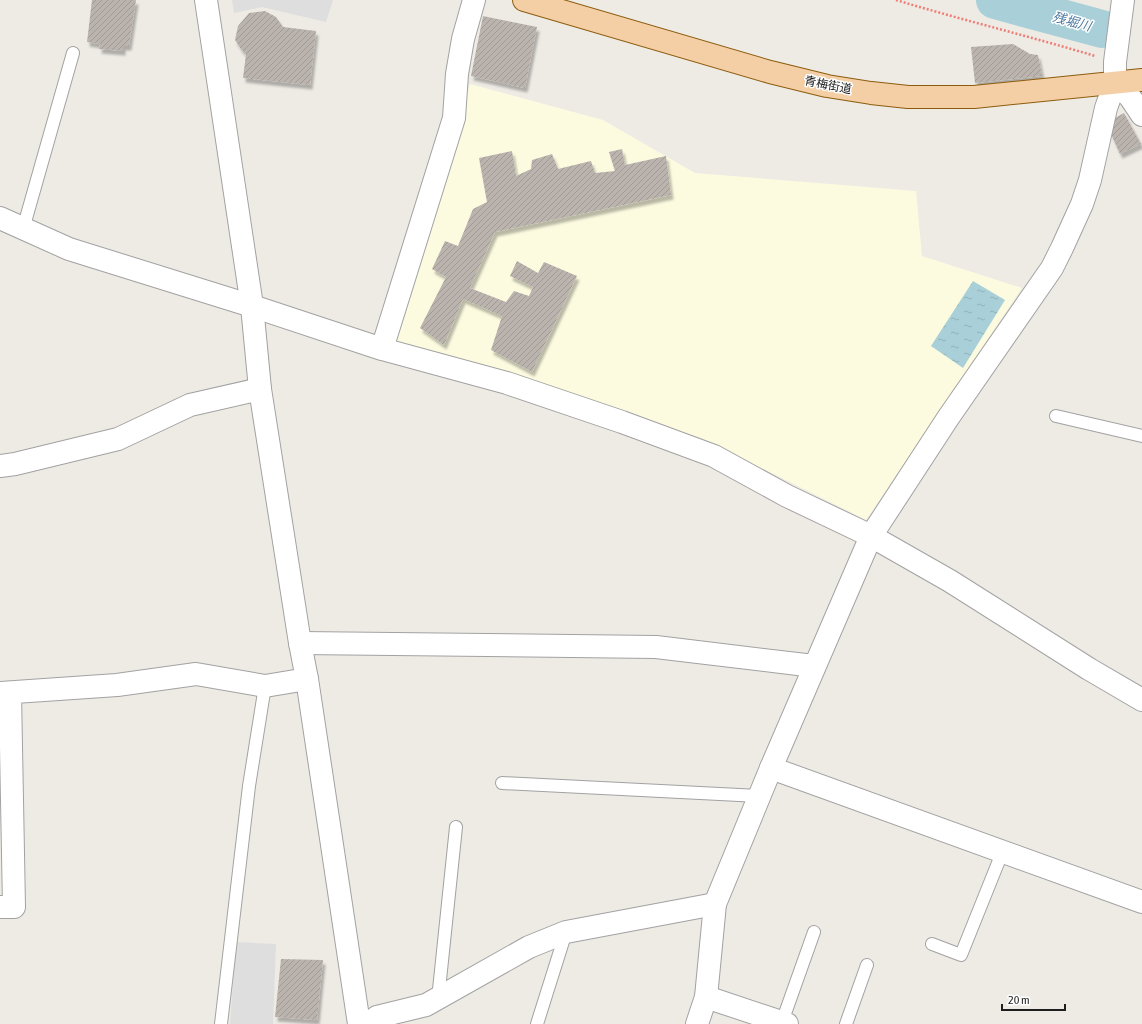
<svg xmlns="http://www.w3.org/2000/svg" width="1142" height="1024" font-family="'Asap Condensed','Noto Sans JP',sans-serif">
<style>
.education{fill:#fcfbe0}
.parking{fill:#dedede}
.water{fill:url(#water-ripples)}
.lines{fill:none;stroke-linecap:round;stroke-linejoin:round}
.river{stroke:#a9d0d8;stroke-width:38}
.building{fill:url(#building-hatch);filter:url(#shadow)}
.service-casing{stroke:#a2a2a2;stroke-width:14}
.minor-casing{stroke:#a2a2a2;stroke-width:24}
.tertiary-casing{stroke:#a2a2a2;stroke-width:24}
.primary-casing{stroke:#8c5c0d;stroke-width:24}
.path{stroke:#ee7d76;stroke-width:2.5;stroke-dasharray:2 2;stroke-linecap:butt}
.service{stroke:#fff;stroke-width:12}
.minor{stroke:#fff;stroke-width:22}
.tertiary{stroke:#fff;stroke-width:22}
.primary{stroke:#f4cea5;stroke-width:22}
.labels{text-anchor:middle;stroke-width:3;stroke-linejoin:round;paint-order:stroke}
.street-label{font-size:12px;fill:#1e1e1e;stroke:#fff}
.water-label{font-size:13px;font-style:italic;fill:#507a9f;stroke:#fff}
</style>
<defs>
<pattern id="water-ripples" width="26" height="14" patternUnits="userSpaceOnUse"><rect width="26" height="14" fill="#a9d0d8"/><path d="M2 4q2-2 4 0t4 0M15 11q2-2 4 0t4 0" fill="none" stroke="#91b2b9"/></pattern>
<pattern id="building-hatch" width="6" height="6" patternUnits="userSpaceOnUse"><rect width="6" height="6" fill="#bbb4ae"/><path d="M-1 1l2-2M0 6l6-6M5 7l2-2" fill="none" stroke="#a09a95"/></pattern>
<filter id="shadow"><feDropShadow dx="2.5" dy="4.5" stdDeviation="1" flood-color="#0004"/></filter>
</defs>
<rect width="100%" height="100%" fill="#eeebe5"/>
<path class="education" d="M 470,84 L 603,120 L 695,173 L 916,191 L 922,256 L 1022,288 L 866,520 L 701,438 L 395,342 Z"/>
<path class="parking" d="M 232,0 L 333,0 L 326,22 L 262,7 L 234,13 Z
M 236,942 L 276,944 L 273,1024 L 230,1024 Z"/>
<path class="water" d="M 973,281 L 1005,300 L 963,368 L 931,346 Z"/>
<g class="lines">
<path class="river" d="M 995,0 L 1102,29"/>
</g>
<path class="building" d="M 92,0 L 136,0 L 129,46 L 123,46 L 123,51 L 99,49 L 100,44 L 87,42 Z
M 265,11 L 276,17 L 283,27 L 316,31 L 310,85 L 243,78 L 246,54 L 241,49 L 235,40 L 238,26 L 249,13 Z
M 483,16 L 537,27 L 525,88 L 471,76 Z
M 1013,44 L 1030,54 L 1038,55 L 1042,76 L 975,83 L 971,47 Z
M 1124,113 L 1141,144 L 1120,154 L 1106,123 Z
M 622,149 L 625,165 L 666,156 L 671,195 L 495,232 L 470,288 L 506,302 L 514,291 L 529,296 L 533,287 L 510,276 L 517,261 L 538,273 L 544,262 L 577,276 L 532,372 L 491,350 L 502,316 L 463,299 L 444,345 L 420,328 L 446,277 L 432,269 L 445,241 L 458,246 L 473,209 L 487,202 L 479,158 L 512,151 L 516,176 L 531,169 L 532,160 L 552,154 L 558,169 L 591,161 L 595,173 L 615,171 L 609,152 Z
M 281,959 L 323,960 L 317,1020 L 275,1017 Z"/>
<g class="lines">
<defs>
<path id="service" d="M 23,229 L 73,53
M 1056,416 L 1142,436
M 502,783 L 759,796
M 932,944 L 961,955 L 1002,853
M 438,999 L 456,827
M 782,1022 L 814,932
M 221,1024 L 249,786 L 265,686
M 537,1024 L 566,932
M 846,1024 L 867,965"/>
<path id="minor" d="M 1115,83 L 1130,97 L 1142,115
M 0,218 L 69,249 L 252,306 L 382,349 L 507,383 L 622,422 L 714,456 L 787,496 L 871,536 L 950,581 L 1089,669 L 1142,700
M 382,349 L 454,118 L 457,74 L 463,39 L 474,0
M 0,466 L 15,464 L 118,439 L 190,405 L 260,389
M 300,643 L 656,647 L 814,666
M 0,693 L 117,685 L 196,674 L 265,686 L 307,679
M 771,768 L 1142,902
M 0,907 L 14,907 L 10,693
M 706,997 L 787,1024
M 368,1024 L 377,1017 L 426,1005 L 529,947 L 566,932 L 715,904"/>
<path id="tertiary" d="M 206,0 L 252,306 L 260,389 L 300,643 L 307,679 L 359,1024
M 697,1024 L 706,997 L 715,904 L 771,768 L 871,536 L 948,418 L 1052,268 L 1062,248 L 1082,204 L 1090,180 L 1106,108 L 1115,83 L 1115,62 L 1123,0"/>
<path id="primary" d="M 524,0 L 770,72 L 827,86 L 871,93 L 908,97 L 974,97 L 1142,80"/>
</defs>
<use href="#service" class="service-casing"/>
<use href="#minor" class="minor-casing"/>
<use href="#tertiary" class="tertiary-casing"/>
<use href="#primary" class="primary-casing"/>
<path class="path" d="M 896,0 C 962,20 1029,36 1095,56"/>
<use href="#service" class="service"/>
<use href="#minor" class="minor"/>
<use href="#tertiary" class="tertiary"/>
<use href="#primary" class="primary"/>
</g>
<g class="labels">
<g class="street-label">
<text transform="translate(828 85) rotate(11)" y="4">青梅街道</text>
</g>
<g class="water-label">
<text transform="translate(1072 21) rotate(15)" y="5">残堀川</text>
</g>
</g>
<path d="M1002 1004v6h63v-6" fill="none" stroke="#1e1e1e" stroke-width="2"/>
<text x="1008" y="1004" font-size="12" fill="#1e1e1e" stroke="#ffffff" stroke-width="3" paint-order="stroke">20 m</text>
</svg>
